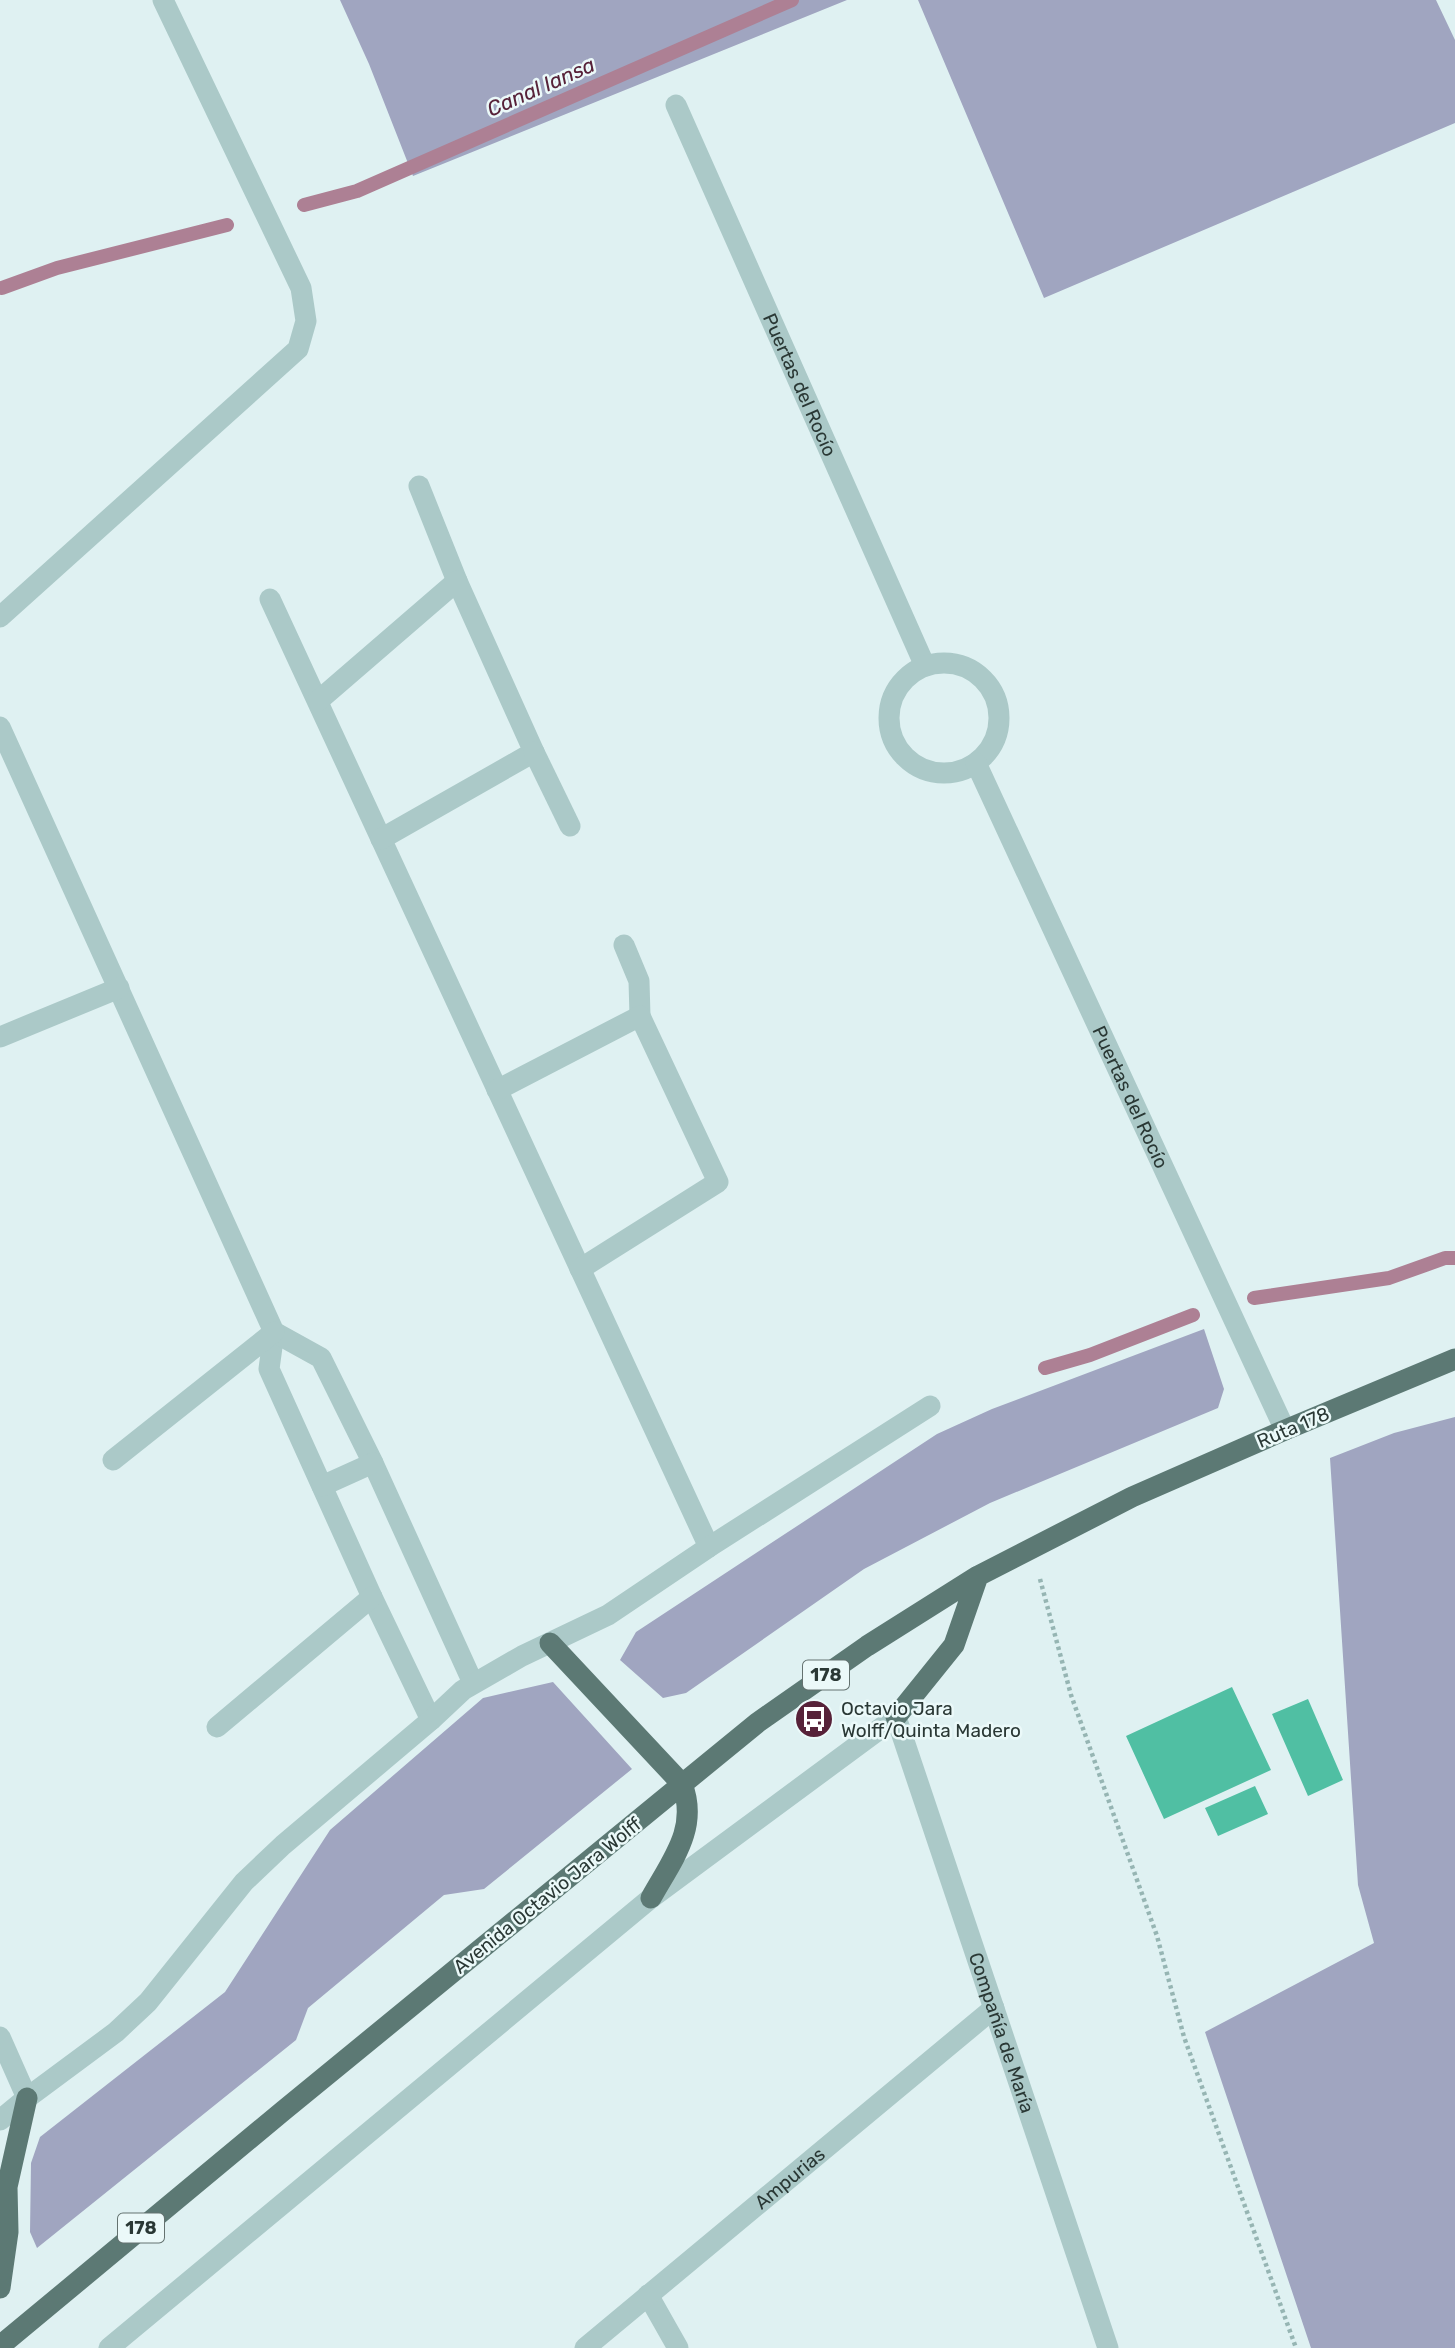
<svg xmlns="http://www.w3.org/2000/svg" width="1455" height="2348" font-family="Rubik,sans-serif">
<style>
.green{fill:#a0a5c0}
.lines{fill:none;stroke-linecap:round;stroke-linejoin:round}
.stream{stroke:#ad8094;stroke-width:14}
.building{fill:#50bfa3}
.path{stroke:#96b5b3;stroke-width:4.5;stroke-dasharray:3.5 3.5;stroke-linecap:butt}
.minor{stroke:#abc9c8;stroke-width:21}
.major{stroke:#5c7974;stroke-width:21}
.labels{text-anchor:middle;stroke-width:5;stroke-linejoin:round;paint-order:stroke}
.shield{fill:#ebf9f9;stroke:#647270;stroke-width:2}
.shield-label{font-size:18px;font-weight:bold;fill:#2a3835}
.street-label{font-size:19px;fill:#2a3835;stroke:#ebf9f9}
.poi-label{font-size:19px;fill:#2a3835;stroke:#ebf9f9;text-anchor:start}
.water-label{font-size:21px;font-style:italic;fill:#572239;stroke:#ebf9f9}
</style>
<rect width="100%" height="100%" fill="#dff1f2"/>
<path class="green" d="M 340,0 L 847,0 L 413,176 L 369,64 Z
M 918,0 L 1436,0 L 1455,40 L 1455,123 L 1044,298 Z
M 1204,1329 L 1224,1389 L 1218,1408 L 990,1503 L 864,1569 L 686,1693 L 663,1698 L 620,1660 L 636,1632 L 937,1434 L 992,1409 Z
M 1455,1417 L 1455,2348 L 1311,2348 L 1205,2032 L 1374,1943 L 1358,1885 L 1330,1458 L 1394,1433 Z
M 553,1682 L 632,1769 L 484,1889 L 444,1895 L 308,2008 L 296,2040 L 37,2248 L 30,2232 L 31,2163 L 40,2137 L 225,1992 L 330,1830 L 483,1698 Z"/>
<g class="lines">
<path class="stream" d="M 304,205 L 357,191 L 792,0
M 2,288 L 57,268 L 227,225
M 1254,1298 L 1389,1278 L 1445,1258 L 1455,1258
M 1045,1368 L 1090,1355 L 1193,1315"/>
</g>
<path class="building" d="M 1232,1687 L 1271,1770 L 1164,1819 L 1126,1736 Z
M 1308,1699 L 1343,1780 L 1308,1796 L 1272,1714 Z
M 1255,1786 L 1268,1814 L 1218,1836 L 1205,1808 Z"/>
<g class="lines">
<path class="path" d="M 1040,1579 L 1071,1695 L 1157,1936 L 1184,2037 L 1296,2348"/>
<g class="minor">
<path id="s1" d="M 676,105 L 925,666"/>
<path d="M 419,486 L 457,581"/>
<path d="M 270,599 L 709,1547"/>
<path d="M 0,617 L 298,349 L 306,321 L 301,288 L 163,0"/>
<circle cx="944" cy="718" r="55"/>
<path d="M 318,701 L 457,581 L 534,752 L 381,839"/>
<path d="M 0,727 L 274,1332 L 269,1369 L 372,1597 L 431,1720"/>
<path d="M 534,752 L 570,826"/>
<path id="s2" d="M 976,763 L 1285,1430"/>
<path d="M 624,945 L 639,981 L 640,1016"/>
<path d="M 0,1037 L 119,988"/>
<path d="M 497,1090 L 640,1016 L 718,1182 L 580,1269"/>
<path d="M 274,1332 L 321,1358 L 373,1463 L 473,1683"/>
<path d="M 113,1460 L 274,1332"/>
<path d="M 322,1486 L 373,1463"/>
<path d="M 217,1727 L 372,1597"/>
<path d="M 0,2037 L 27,2098"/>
<path d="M 0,2120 L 27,2098 L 116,2032 L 148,2002 L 244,1882 L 283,1845 L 431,1720 L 463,1690 L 522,1656 L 608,1615 L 709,1547 L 930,1406"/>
<path d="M 648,2295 L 678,2348"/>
<path id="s3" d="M 109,2348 L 651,1898 L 896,1717 L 1108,2348"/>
<path id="s4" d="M 585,2348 L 994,2008"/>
</g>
<path class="major" d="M 550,1643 L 682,1784 C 699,1828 672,1860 651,1898
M 896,1717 L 954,1645 L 978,1576
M 0,2288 L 8,2232 L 7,2187 L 27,2098
M 0,2346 L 283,2111 L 757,1723 L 867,1646 L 978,1576 L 1132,1497 L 1285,1430 L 1455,1359"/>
</g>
<defs>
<symbol id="bus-disc" viewBox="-11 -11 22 22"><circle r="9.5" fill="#572239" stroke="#ebf9f9"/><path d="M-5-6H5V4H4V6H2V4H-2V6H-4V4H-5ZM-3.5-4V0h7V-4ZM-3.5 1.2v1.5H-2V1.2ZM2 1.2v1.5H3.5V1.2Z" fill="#fff"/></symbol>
</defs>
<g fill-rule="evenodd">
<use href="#bus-disc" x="792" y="1697" width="44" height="44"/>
</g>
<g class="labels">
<g class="shield">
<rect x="803" y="1660.5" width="46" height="29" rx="5"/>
<rect x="118" y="2213.5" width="46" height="29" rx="5"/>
</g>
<g class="shield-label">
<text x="826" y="1681">178</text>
<text x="141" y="2234">178</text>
</g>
<g class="street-label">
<text dy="7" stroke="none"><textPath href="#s1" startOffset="306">Puertas del Rocío</textPath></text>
<text dy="7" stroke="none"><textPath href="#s2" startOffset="368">Puertas del Rocío</textPath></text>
<text transform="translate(1293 1427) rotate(-23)" y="7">Ruta 178</text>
<text transform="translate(547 1895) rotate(-39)" y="7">Avenida Octavio Jara Wolff</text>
<text dy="7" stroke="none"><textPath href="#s3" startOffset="1342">Compañía de María</textPath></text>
<text dy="7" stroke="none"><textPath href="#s4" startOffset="266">Ampurias</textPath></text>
</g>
<g class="poi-label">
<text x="841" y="1715">Octavio Jara<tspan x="841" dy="22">Wolff/Quinta Madero</tspan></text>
</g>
<g class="water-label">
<text transform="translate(541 87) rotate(-24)" y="7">Canal Iansa</text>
</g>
</g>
</svg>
